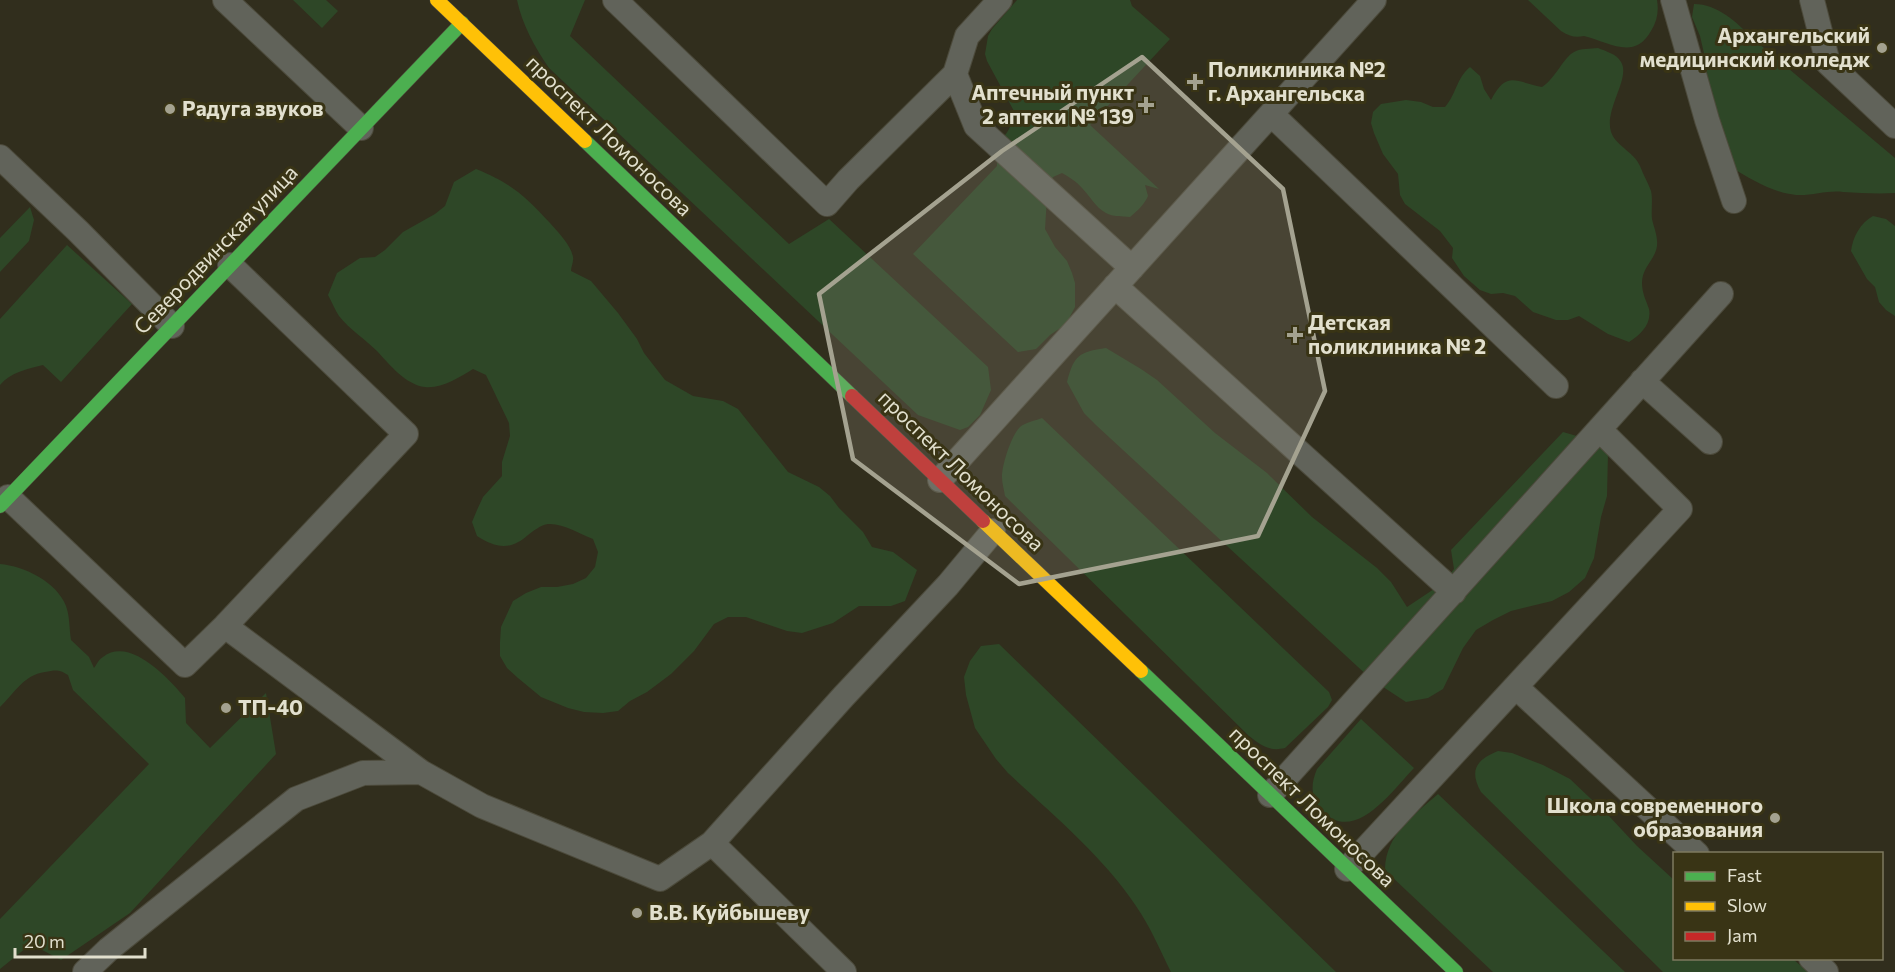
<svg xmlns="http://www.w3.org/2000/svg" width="1895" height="972" font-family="Commissioner,sans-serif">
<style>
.green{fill:#2e4727}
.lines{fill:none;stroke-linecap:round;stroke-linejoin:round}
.lane-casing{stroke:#4c4a3b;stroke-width:26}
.fast-casing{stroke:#4c4a3b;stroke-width:15}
.slow-casing{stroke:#4c4a3b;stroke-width:15}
.jam-casing{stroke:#4c4a3b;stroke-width:15}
.lane{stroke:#61635a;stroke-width:24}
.fast{stroke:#4caf50;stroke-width:14}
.slow{stroke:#ffc107;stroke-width:14}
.jam{stroke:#c62828;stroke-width:14}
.marked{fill:#a4a290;fill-opacity:0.2;stroke:#a4a290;stroke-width:4.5;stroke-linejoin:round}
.poi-dot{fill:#a4a290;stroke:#393415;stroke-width:2}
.labels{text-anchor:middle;stroke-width:6;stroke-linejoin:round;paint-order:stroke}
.poi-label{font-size:21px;font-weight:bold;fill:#e2e0ce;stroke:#393415;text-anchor:start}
.street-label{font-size:21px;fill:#e2e0ce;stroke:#393415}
</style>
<rect width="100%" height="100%" fill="#312e1d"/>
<path class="green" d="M 293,0 L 326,0 L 338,11 L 322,28 Z
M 517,0 L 585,0 L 570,36 L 789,244 L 829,219 L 988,367 L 991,390 L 980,415 L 968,427 L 960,430 L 918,415 L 549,68 C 535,48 522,24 517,0 Z
M 1017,0 L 1130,0 L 1132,6 L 1170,39 L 1090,125 L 1159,189 L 1145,185 L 1148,196 C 1144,205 1138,210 1130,217 C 1122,216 1113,217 1106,213 C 1095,207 1090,196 1082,188 C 1076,181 1069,177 1062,173 L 1053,177 L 1047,197 L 1045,229 L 1055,247 L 1067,261 L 1072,273 L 1075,283 L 1075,307 L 1066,324 L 1050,335 L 1036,349 L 1018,352 L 913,254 L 997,166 L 997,142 C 1008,135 1011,126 1015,113 L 987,61 L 985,54 L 988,36 L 992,29 Z
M 1528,0 L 1657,0 C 1659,12 1657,21 1651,31 C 1634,61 1609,42 1584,36 C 1575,38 1569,36 1561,31 Z
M 1694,4 C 1717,4 1737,22 1752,38 L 1895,158 L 1895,193 C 1877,194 1861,193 1843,192 C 1828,190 1812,196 1796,195 C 1774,193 1750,179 1731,167 L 1709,94 L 1706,62 L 1700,36 L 1692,17 Z
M 1598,48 C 1605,51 1617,54 1621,62 C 1631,78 1604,109 1611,132 C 1616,146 1634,152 1640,166 C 1643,174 1648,183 1651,191 C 1653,200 1651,210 1652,219 C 1654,228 1658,236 1657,246 C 1655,260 1642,267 1642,283 C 1642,293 1646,300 1649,309 C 1652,324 1640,335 1629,342 L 1608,334 L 1579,316 L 1568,320 L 1556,320 L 1533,312 L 1515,296 L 1503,293 L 1491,294 L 1480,290 L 1464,276 L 1452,258 L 1453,248 L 1440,231 L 1405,204 L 1400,195 L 1398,174 L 1383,154 L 1374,133 L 1371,123 L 1373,112 L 1381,104 L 1406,100 L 1421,102 L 1433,107 L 1445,107 C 1457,93 1456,79 1470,67 L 1480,76 L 1484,89 L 1491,100 C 1507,70 1515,82 1542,87 C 1556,78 1563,58 1574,52 C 1581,48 1590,49 1598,48 Z
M 476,169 C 511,183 525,196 550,223 C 558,232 571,245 573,257 C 574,261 571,267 571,271 L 591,281 L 618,313 L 637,339 L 644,353 L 665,380 L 693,396 L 723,401 L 738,409 L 788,472 L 819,487 L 830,496 L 839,508 L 863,532 L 872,547 L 893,552 L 917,570 L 905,601 L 891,606 L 859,606 L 833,623 L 802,633 L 787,631 L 746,617 L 728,617 L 714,624 L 694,651 L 671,674 L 647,692 L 630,701 L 618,711 L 603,713 L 584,712 L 568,708 L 541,697 L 518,678 L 507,668 L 500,656 L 500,642 L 501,627 L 513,601 L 526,593 L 541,587 L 557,587 L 573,584 L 586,578 L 595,567 L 598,552 L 593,539 C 580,534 563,523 548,524 C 541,525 533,531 528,535 C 510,551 496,548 477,536 L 472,522 L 477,510 L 483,497 L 502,476 L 502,462 L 510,436 L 509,423 L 486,375 L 473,369 C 460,377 441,389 425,387 C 406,385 389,364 377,351 C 365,339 350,330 339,316 C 335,310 332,302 328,295 L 337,273 L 360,258 L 375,257 L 385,250 L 403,232 L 435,214 L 445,206 L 454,182 Z
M 30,207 L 34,220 L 29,241 L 0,272 L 0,238 Z
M 1873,216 L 1886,219 L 1895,226 L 1895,316 L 1886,310 L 1879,302 L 1875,287 L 1867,279 L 1851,251 C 1853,237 1860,223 1873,216 Z
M 67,245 L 132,304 L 61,382 L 43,365 C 27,369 11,372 0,385 L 0,319 Z
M 1106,348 L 1141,369 L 1157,380 L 1215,433 L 1267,473 L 1312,517 L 1377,568 L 1391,582 L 1407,607 L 1443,583 L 1454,569 L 1451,550 L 1563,432 L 1601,443 L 1608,453 L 1607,496 L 1601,517 L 1594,558 L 1585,578 L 1569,592 L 1552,601 L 1511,611 L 1493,620 L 1476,630 L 1463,648 L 1443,689 L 1428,698 L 1406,702 L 1371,679 L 1097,426 L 1084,413 L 1067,382 C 1074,355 1079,352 1106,348 Z
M 1042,418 L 1329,692 L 1332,700 L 1328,707 L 1285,748 C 1269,752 1261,745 1249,736 L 1005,496 C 1004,490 1002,483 1002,477 C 1002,465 1011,436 1020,427 C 1026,422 1035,421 1042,418 Z
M 0,564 C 24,566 57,582 66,606 C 70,617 69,628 71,640 L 89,657 L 94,668 C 97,664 99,659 103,657 C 130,636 169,679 185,698 L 186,723 L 210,748 L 266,693 L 276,754 L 130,913 L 61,960 L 31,944 L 0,969 L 0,919 L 149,764 L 73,690 L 68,675 C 59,669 55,670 45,672 C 23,675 15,693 0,707 Z
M 999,644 L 1336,972 L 1171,972 C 1160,950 1150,926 1136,906 C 1103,856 1052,814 1008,773 L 996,759 L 975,728 L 966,695 L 964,677 L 970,661 L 981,646 Z
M 1361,719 L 1414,768 C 1392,791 1353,847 1321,809 C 1310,796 1311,783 1317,769 Z
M 1498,751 L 1512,753 L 1543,765 L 1570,779 L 1609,816 L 1637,846 L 1674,880 L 1674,958 L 1793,959 L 1808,972 L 1663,972 L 1481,792 C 1469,770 1476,760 1498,751 Z
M 1438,794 L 1625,972 L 1493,972 L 1391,876 L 1385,869 C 1386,834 1414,815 1438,794 Z"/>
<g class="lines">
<defs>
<path id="lane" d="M 225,0 L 361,128
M 615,0 L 827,204 L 848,180 L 955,74
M 1000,0 L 967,36 L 955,74 L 976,126 L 1132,268
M 1673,0 L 1707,120 L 1734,201
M 1812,0 L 1828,63 L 1895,126
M 1271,114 L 1556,386
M 0,157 L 78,231 L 172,326
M 1115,286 L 1454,592
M 1642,381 L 1710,442
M 940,480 L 1374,0
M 8,497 L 185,665 L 225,626 L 406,434 L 230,265
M 225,626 L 421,772
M 1516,687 L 1697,854
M 1270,795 L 1721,294
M 712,843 L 844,972
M 1347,869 L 1680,509 L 1600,430
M 1811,958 L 1826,972
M 85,972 L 109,949 L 296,799 L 363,773 L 421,772 L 482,806 L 660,879 L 712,843 L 843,697 L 948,585 L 993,531"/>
<path id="fast" d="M 585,141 L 852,396
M 0,506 L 462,23
M 1141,671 L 1456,972"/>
<path id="slow" d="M 437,0 L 585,141
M 983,521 L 1141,671"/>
<path id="jam" d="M 852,396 L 983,521"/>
</defs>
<use href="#lane" class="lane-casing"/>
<use href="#fast" class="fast-casing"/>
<use href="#slow" class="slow-casing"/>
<use href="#jam" class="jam-casing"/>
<use href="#lane" class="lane"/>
<use href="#fast" class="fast"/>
<use href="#slow" class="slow"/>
<use href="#jam" class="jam"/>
</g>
<path class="marked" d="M 1142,57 L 1283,189 L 1325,391 L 1258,536 L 1019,584 L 853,459 L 819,294 L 1002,151 Z"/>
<g class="poi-dot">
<circle cx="1882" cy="48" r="6"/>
<path d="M1192 73h6v6h6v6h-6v6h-6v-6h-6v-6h6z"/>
<path d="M1143 96h6v6h6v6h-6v6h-6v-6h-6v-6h6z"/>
<circle cx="170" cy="109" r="6"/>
<path d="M1292 326h6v6h6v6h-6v6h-6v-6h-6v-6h6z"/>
<circle cx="226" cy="708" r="6"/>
<circle cx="1775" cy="818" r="6"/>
<circle cx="637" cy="913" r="6"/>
</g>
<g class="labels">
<g class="poi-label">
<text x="1870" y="43" text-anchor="end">Архангельский<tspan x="1870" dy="24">медицинский колледж</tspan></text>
<text x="1208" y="77">Поликлиника №2<tspan x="1208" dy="24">г. Архангельска</tspan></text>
<text x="1134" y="100" text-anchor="end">Аптечный пункт<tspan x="1134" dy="24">2 аптеки № 139</tspan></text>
<text x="182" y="116">Радуга звуков</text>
<text x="1308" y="330">Детская<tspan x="1308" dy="24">поликлиника № 2</tspan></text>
<text x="238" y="715">ТП-40</text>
<text x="1763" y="813" text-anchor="end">Школа современного<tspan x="1763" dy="24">образования</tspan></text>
<text x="649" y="920">В.В. Куйбышеву</text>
</g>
<g class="street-label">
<text transform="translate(609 136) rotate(44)" y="7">проспект Ломоносова</text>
<text transform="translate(216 250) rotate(-46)" y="7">Северодвинская улица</text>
<text transform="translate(961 471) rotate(44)" y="7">проспект Ломоносова</text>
<text transform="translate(1312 807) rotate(44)" y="7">проспект Ломоносова</text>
</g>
</g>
<rect x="1673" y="852" width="210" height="108" fill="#393415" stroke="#7d795f" stroke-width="1.5"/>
<rect x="1685" y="872" width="30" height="9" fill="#4caf50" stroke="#7d795f" stroke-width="1.5"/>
<text x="1727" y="882" font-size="18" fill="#e2e0ce">Fast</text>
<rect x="1685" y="902" width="30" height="9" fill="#ffc107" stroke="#7d795f" stroke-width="1.5"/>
<text x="1727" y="912" font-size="18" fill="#e2e0ce">Slow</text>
<rect x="1685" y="932" width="30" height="9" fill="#c62828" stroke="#7d795f" stroke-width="1.5"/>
<text x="1727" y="942" font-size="18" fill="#e2e0ce">Jam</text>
<path d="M15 948v9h130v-9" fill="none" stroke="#e2e0ce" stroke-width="3"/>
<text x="24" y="948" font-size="18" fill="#e2e0ce" stroke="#393415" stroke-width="4.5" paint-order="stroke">20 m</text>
</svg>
